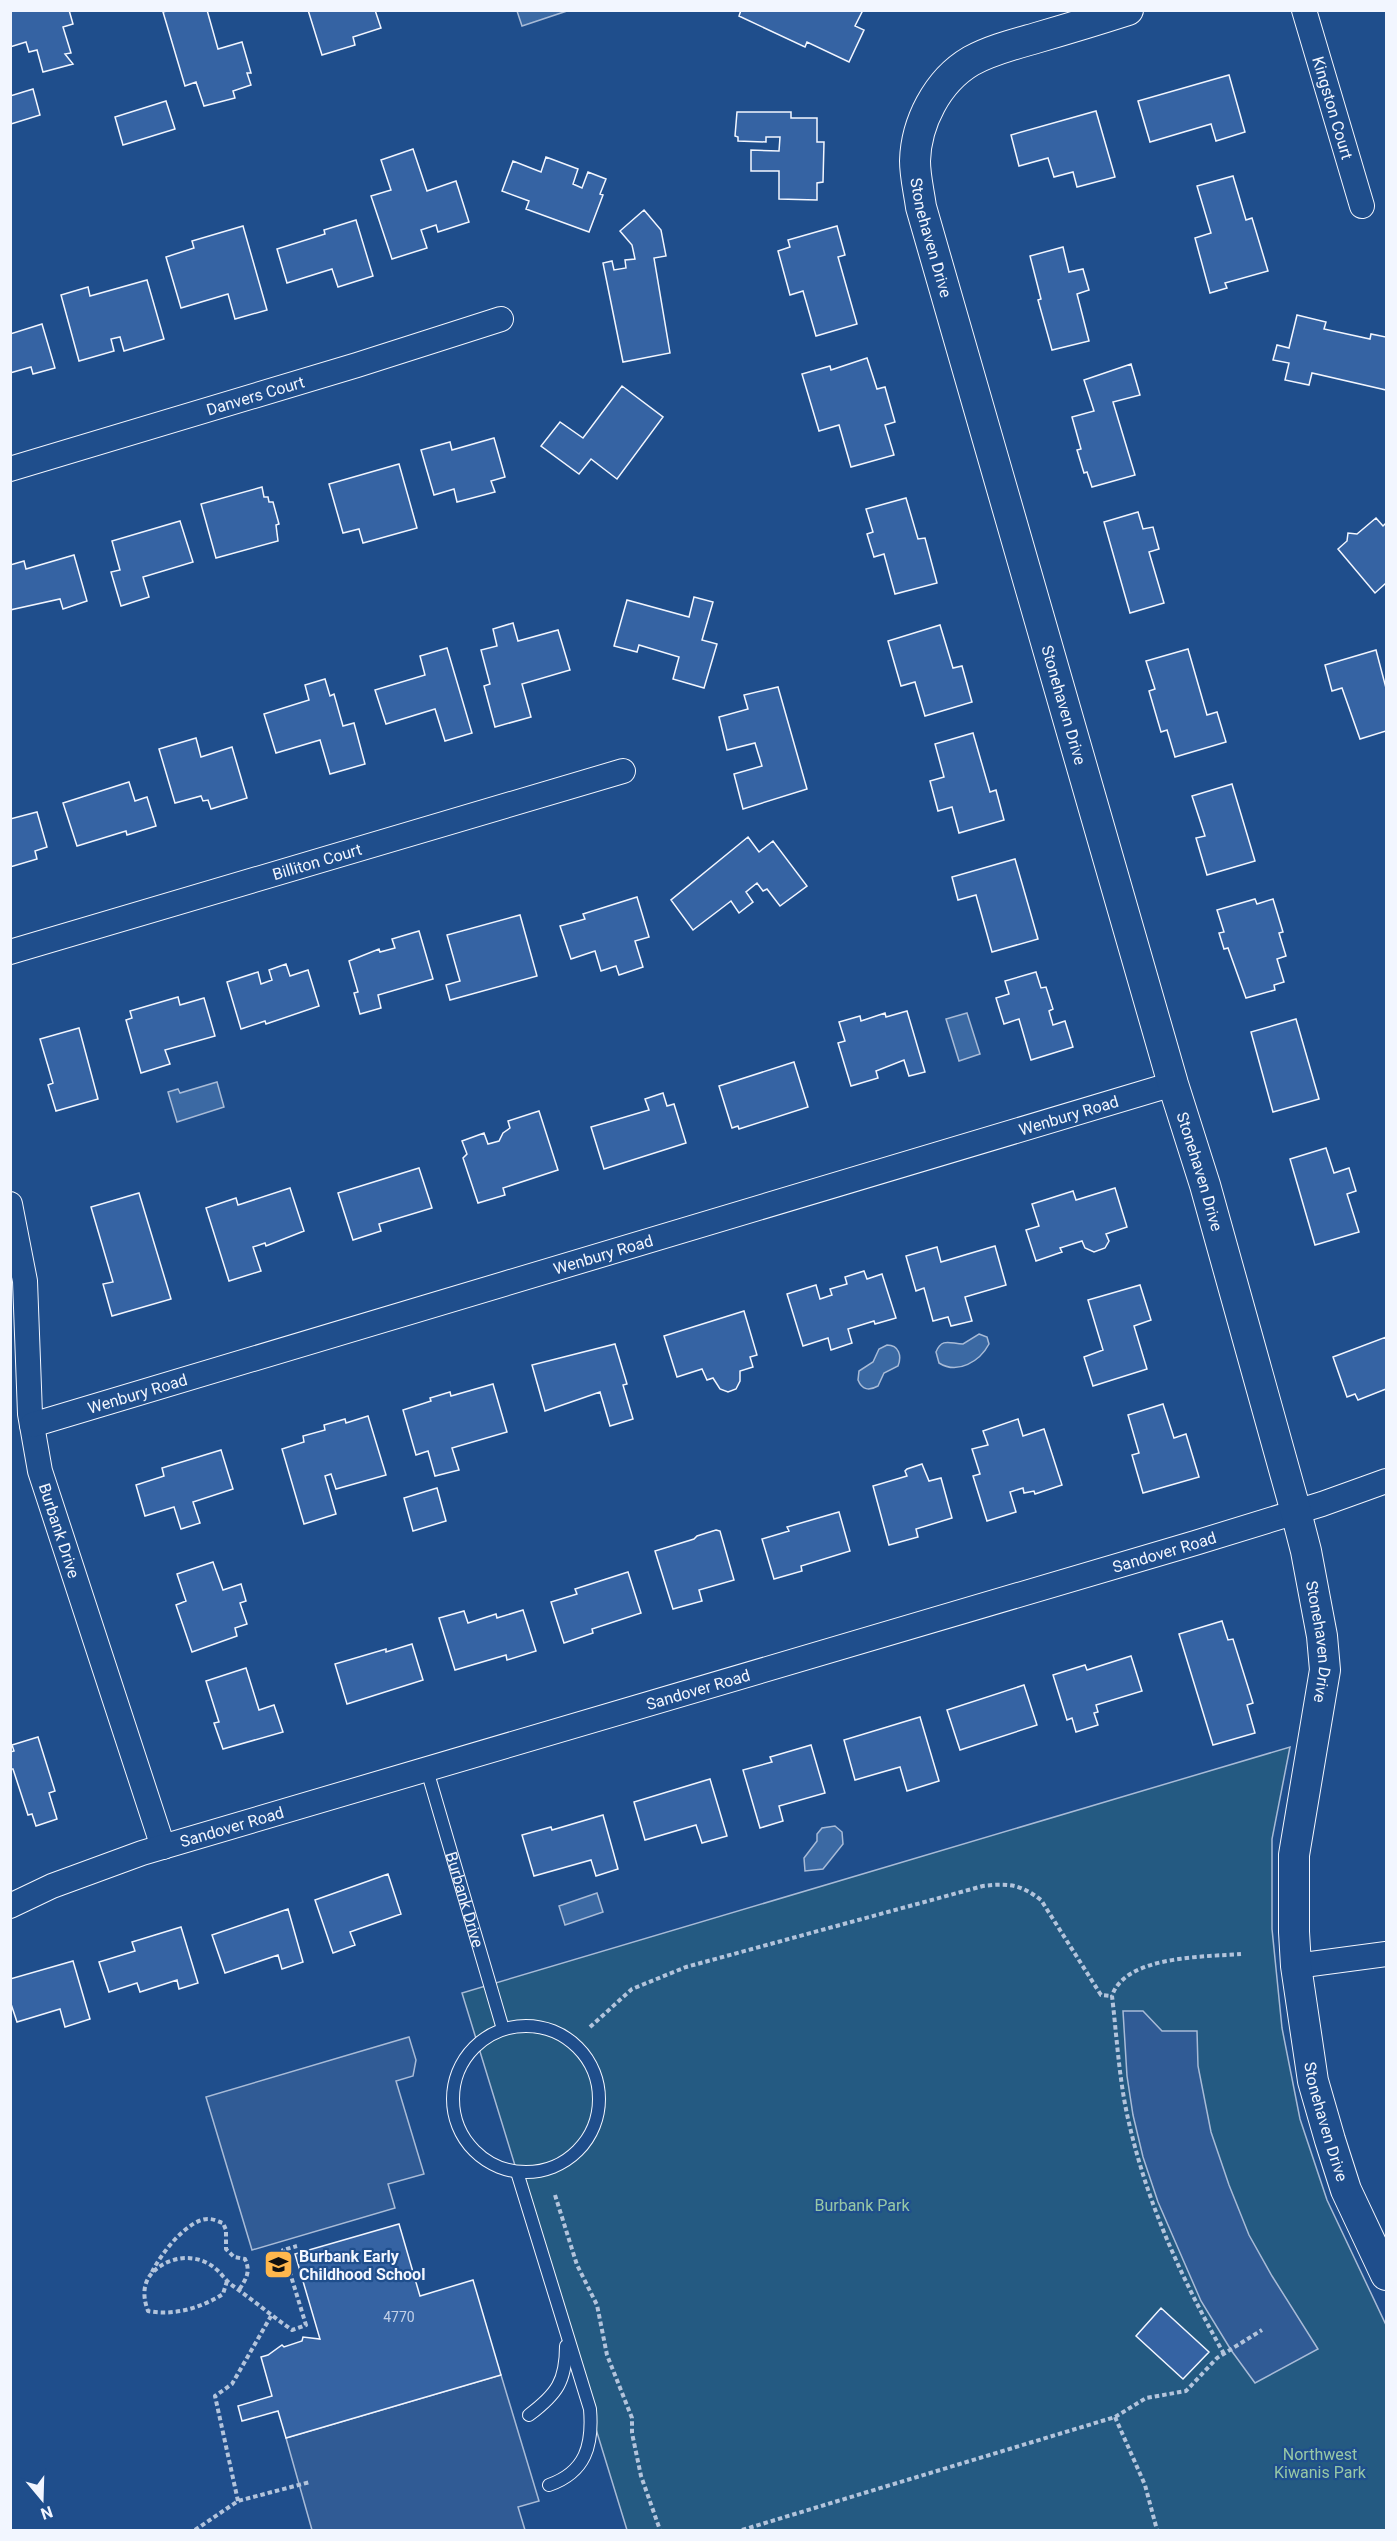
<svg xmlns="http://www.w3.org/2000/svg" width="1397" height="2541" font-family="Roboto,sans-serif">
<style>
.green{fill:#245a82;stroke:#a8bbd7;stroke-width:1.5}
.parking{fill:#305b95;stroke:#a8bbd7;stroke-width:1.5}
.water{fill:#3b69a3;stroke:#a8bbd7;stroke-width:1.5}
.building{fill:#3563a3;stroke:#f2f6ff;stroke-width:1.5}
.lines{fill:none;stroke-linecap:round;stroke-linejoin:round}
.service-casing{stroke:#f2f6ff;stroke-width:14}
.minor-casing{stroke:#f2f6ff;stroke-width:26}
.tertiary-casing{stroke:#f2f6ff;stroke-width:32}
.path{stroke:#b3c4dc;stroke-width:4;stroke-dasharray:4.5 3;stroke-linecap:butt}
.service{stroke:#1f4e8c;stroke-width:12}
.minor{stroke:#1f4e8c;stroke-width:24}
.tertiary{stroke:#1f4e8c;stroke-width:30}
.labels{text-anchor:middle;stroke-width:4.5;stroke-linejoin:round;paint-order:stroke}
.number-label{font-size:14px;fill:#c3d1e8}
.street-label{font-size:16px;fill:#f2f6ff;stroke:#1f4e8c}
.park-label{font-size:16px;fill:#97c8a6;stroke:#1f4e8c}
.poi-label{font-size:16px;font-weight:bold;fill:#f2f6ff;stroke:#1f4e8c;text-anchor:start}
</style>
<rect width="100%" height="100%" fill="#1f4e8c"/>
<path class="green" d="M 1290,1747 L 1272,1839 L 1272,1929 L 1282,2028 L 1300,2119 L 1327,2200 L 1386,2325 L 1386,2530 L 627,2530 L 462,1993 Z"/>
<path class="parking" d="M 1123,2011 L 1143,2011 L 1162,2031 L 1197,2031 L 1198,2066 L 1211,2132 L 1229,2185 L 1249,2235 L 1272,2276 L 1318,2349 L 1255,2383 L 1231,2350 L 1201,2301 L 1158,2202 L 1143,2157 L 1133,2115 L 1127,2076 Z
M 409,2037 L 416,2060 L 413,2076 L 396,2081 L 424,2174 L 388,2184 L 395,2208 L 252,2250 L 206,2097 Z
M 501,2375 L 539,2501 L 518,2507 L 525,2530 L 312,2530 L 286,2438 Z"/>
<path class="water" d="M 567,11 L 522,26 L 517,11 L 517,10 Z
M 967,1013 L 980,1054 L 959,1061 L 946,1019 Z
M 217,1082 L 224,1107 L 177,1122 L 168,1092 L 178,1089 L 180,1093 Z
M 979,1334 L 987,1337 L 989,1344 C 980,1361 958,1375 939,1363 L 936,1352 C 942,1337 951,1344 963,1344 Z
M 887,1345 C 899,1345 902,1356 898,1366 L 884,1373 L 878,1386 C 869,1391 862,1390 858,1380 L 859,1371 L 873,1362 L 879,1349 Z
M 835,1826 L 842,1832 L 843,1844 L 823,1869 L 805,1871 L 804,1858 L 817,1841 L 817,1834 L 822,1828 Z
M 597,1893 L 603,1912 L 565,1925 L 559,1906 Z"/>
<path class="building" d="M 15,10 L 69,10 L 73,24 L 63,27 L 71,53 L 65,54 L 73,64 L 43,72 L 37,50 L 29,52 L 26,42 L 10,47 L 10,12 Z
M 170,10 L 207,10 L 218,49 L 242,42 L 251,73 L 247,73 L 251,85 L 233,91 L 235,98 L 204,106 L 196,82 L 185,86 L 163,12 Z
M 308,10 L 375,10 L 381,28 L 353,37 L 355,45 L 322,55 Z
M 741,10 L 863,10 L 855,26 L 864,30 L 849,62 L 807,42 L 805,47 L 739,16 Z
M 1229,75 L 1245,132 L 1216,141 L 1211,124 L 1150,142 L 1138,101 Z
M 33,89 L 40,115 L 11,124 L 10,96 Z
M 166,101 L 175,129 L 123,145 L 115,117 Z
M 1096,111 L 1115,177 L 1077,187 L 1073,172 L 1054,177 L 1048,158 L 1019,166 L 1011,135 Z
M 737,112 L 791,112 L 791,118 L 817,118 L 817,142 L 824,142 L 823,182 L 817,183 L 817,200 L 779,199 L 779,171 L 751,171 L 751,150 L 779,151 L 780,137 L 766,137 L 766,142 L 738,141 L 738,137 L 735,136 Z
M 413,149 L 427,191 L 456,181 L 469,222 L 438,232 L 436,225 L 421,230 L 427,248 L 392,259 L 371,196 L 391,190 L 381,160 Z
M 546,157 L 578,169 L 573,184 L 582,188 L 588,172 L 606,179 L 600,194 L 603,195 L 589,232 L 526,209 L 529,201 L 502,191 L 513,161 L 541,172 Z
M 1233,176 L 1246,220 L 1252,218 L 1268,271 L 1225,283 L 1227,288 L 1210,293 L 1195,238 L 1211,233 L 1197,186 Z
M 644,210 L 661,230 L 666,256 L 654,258 L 670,353 L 623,362 L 603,263 L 612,261 L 614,270 L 626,268 L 625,260 L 635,259 L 632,245 L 620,231 Z
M 356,220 L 373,276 L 338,287 L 332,269 L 287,283 L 277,249 L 325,234 L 324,230 Z
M 243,226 L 267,310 L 235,319 L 228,294 L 181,308 L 166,257 L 194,248 L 192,241 Z
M 837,226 L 845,255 L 838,257 L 857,324 L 816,336 L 803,291 L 790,295 L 778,251 L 790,247 L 788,240 Z
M 1063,247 L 1069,272 L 1083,269 L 1089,290 L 1077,294 L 1089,341 L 1052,350 L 1038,300 L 1041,299 L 1030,256 Z
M 147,280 L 164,339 L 124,351 L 120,337 L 111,339 L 114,351 L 79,361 L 61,295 L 88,287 L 90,296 Z
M 1297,315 L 1326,322 L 1324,329 L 1370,339 L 1371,334 L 1386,337 L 1386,390 L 1312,373 L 1309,385 L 1285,380 L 1289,363 L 1273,360 L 1277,345 L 1289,348 Z
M 42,324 L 55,368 L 33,374 L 31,367 L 10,373 L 10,334 Z
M 867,358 L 877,389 L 885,387 L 895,422 L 885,425 L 894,455 L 851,467 L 839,425 L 819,431 L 802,374 L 830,366 L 831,370 Z
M 1131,364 L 1140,395 L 1113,402 L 1135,475 L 1092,487 L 1087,472 L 1084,473 L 1077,450 L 1081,449 L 1072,417 L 1094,411 L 1084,380 Z
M 622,386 L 663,417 L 617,479 L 591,459 L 579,474 L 541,446 L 560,422 L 583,438 Z
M 494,438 L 505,477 L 491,481 L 495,492 L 457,502 L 454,489 L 434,495 L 421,450 L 450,442 L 452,450 Z
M 399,464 L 417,528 L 363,543 L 359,529 L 343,533 L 329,484 Z
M 262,487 L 264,497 L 268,497 L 269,502 L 273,502 L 279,524 L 276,525 L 278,541 L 216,558 L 201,504 Z
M 906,498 L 918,539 L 925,538 L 937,583 L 895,594 L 884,554 L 874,557 L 867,534 L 873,532 L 866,509 Z
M 1138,512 L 1143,529 L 1153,527 L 1159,549 L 1149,552 L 1164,603 L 1130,613 L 1104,522 Z
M 1376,518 L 1383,526 L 1386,523 L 1386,583 L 1375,593 L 1338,549 L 1347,541 L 1348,533 L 1357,534 Z
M 180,521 L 193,562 L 143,577 L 149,597 L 121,606 L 111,572 L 120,570 L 112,541 Z
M 74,555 L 87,601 L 63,609 L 60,599 L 10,610 L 10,565 L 24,561 L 26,569 Z
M 694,597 L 713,602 L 702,640 L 717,644 L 704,688 L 673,679 L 679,657 L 639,645 L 637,652 L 614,646 L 627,600 L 689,617 Z
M 513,623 L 518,641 L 558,630 L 570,670 L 522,684 L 531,717 L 495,727 L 484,686 L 490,684 L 481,650 L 497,646 L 493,629 Z
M 940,625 L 953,668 L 962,666 L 972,702 L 925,716 L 915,682 L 901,686 L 888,641 Z
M 447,648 L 472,733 L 445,741 L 435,709 L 386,724 L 375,690 L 425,675 L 420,656 Z
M 1188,649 L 1207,715 L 1217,712 L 1226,742 L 1175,757 L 1167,730 L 1161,732 L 1149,691 L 1155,689 L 1146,661 Z
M 1376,650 L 1386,688 L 1386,731 L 1360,739 L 1342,688 L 1332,691 L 1325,665 Z
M 325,679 L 330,696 L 334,694 L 343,726 L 354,723 L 365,764 L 330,774 L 320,740 L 276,753 L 264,714 L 309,700 L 305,685 Z
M 778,687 L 807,789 L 743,809 L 734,774 L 762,766 L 755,743 L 727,750 L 719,717 L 748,709 L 744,695 Z
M 973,733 L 990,792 L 996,790 L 1004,820 L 959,833 L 952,807 L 938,811 L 930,781 L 944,777 L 935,744 Z
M 196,738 L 201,757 L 232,747 L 247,798 L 211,809 L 208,800 L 203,801 L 201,796 L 175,803 L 159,749 Z
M 129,782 L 135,801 L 147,797 L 156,826 L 127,835 L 126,831 L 77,846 L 63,803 Z
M 1232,784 L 1255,861 L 1207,875 L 1196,838 L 1205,836 L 1192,796 Z
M 37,812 L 47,847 L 35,851 L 37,859 L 10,867 L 10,819 Z
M 748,837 L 759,852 L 773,841 L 807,886 L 780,906 L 767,889 L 763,891 L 757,883 L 746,892 L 753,902 L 739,913 L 731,901 L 693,930 L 671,900 Z
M 1015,859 L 1038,939 L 992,952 L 976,895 L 958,900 L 952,877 Z
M 637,897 L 649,937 L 635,941 L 643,967 L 619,975 L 616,966 L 601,971 L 595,951 L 571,959 L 560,926 L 585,919 L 583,914 Z
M 1255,899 L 1257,904 L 1273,899 L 1283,932 L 1279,933 L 1286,956 L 1277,959 L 1284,982 L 1274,985 L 1275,990 L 1246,998 L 1228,948 L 1224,949 L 1219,933 L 1224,932 L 1217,910 Z
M 520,915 L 537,976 L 450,1000 L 446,985 L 460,981 L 447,935 Z
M 419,931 L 433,979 L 378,995 L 381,1008 L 360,1014 L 354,993 L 358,992 L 349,961 L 379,949 L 380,952 L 395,948 L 392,939 Z
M 286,964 L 290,976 L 308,970 L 319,1006 L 266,1024 L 265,1021 L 241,1029 L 227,982 L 258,972 L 261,984 L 272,980 L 269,970 Z
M 1036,972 L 1041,988 L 1046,987 L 1053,1009 L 1049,1011 L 1053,1025 L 1065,1021 L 1073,1047 L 1031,1060 L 1019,1019 L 1004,1024 L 996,998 L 1009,994 L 1005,981 Z
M 178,997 L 180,1005 L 204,998 L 215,1036 L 165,1050 L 170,1064 L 141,1073 L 126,1020 L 132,1018 L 130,1011 Z
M 907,1011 L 925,1072 L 909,1076 L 904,1060 L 876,1071 L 878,1078 L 851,1086 L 838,1043 L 845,1041 L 839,1022 L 860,1016 L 861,1021 L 885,1013 L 886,1017 Z
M 1296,1019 L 1319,1099 L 1273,1112 L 1251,1032 Z
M 79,1028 L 98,1099 L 56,1111 L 48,1085 L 53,1083 L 40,1039 Z
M 794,1062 L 808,1107 L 739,1129 L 738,1126 L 732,1128 L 719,1086 Z
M 663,1093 L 667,1106 L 674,1104 L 686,1143 L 604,1169 L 591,1127 L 649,1110 L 645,1099 Z
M 539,1111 L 558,1170 L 503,1188 L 505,1195 L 478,1203 L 463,1158 L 467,1154 L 462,1141 L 484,1133 L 488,1144 L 499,1141 L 503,1133 L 510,1128 L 508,1121 Z
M 1326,1148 L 1334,1173 L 1349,1168 L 1356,1191 L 1347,1194 L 1359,1232 L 1315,1245 L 1290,1159 Z
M 419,1168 L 432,1208 L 379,1224 L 381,1231 L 353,1240 L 338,1193 Z
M 290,1188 L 304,1231 L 266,1246 L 265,1243 L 253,1247 L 261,1271 L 229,1281 L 206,1208 L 236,1198 L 238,1205 Z
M 1115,1188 L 1127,1227 L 1106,1234 L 1109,1241 L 1105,1248 L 1094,1252 L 1085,1248 L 1082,1241 L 1060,1248 L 1062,1252 L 1036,1261 L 1026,1230 L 1039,1226 L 1032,1204 L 1073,1191 L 1076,1200 Z
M 139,1193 L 171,1299 L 112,1316 L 103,1284 L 113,1282 L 91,1207 Z
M 995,1246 L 1006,1285 L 965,1297 L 972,1321 L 951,1326 L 948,1317 L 933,1321 L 924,1288 L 916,1291 L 906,1256 L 937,1247 L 941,1262 Z
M 864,1271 L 867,1279 L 882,1274 L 896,1318 L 875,1324 L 874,1321 L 848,1329 L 852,1343 L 831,1350 L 828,1338 L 803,1346 L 787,1294 L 816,1285 L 820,1299 L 832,1295 L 830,1289 L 847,1284 L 845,1277 Z
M 1140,1285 L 1151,1320 L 1134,1326 L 1147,1369 L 1093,1386 L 1084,1357 L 1103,1350 L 1088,1300 Z
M 744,1311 L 757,1355 L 750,1357 L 753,1367 L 740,1371 L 740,1381 L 736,1389 L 728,1392 L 720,1389 L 713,1378 L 707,1380 L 702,1369 L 677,1377 L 664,1336 Z
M 1386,1337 L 1386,1389 L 1358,1400 L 1355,1394 L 1347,1397 L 1333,1357 Z
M 615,1344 L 627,1384 L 623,1385 L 633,1419 L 610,1426 L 600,1392 L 545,1411 L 532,1365 Z
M 493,1384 L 507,1432 L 452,1448 L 459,1470 L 435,1476 L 428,1451 L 416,1455 L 403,1410 L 431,1401 L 430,1398 L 450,1392 L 451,1396 Z
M 1163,1404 L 1174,1438 L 1186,1434 L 1199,1477 L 1143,1493 L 1132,1455 L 1139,1453 L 1128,1415 Z
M 368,1416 L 386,1475 L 336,1489 L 331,1474 L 325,1476 L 336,1514 L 304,1524 L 282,1449 L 304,1442 L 303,1436 L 325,1430 L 324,1425 L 345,1419 L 346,1423 Z
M 1018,1419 L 1023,1436 L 1044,1429 L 1062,1485 L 1035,1494 L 1034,1491 L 1024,1493 L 1023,1488 L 1010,1492 L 1016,1512 L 987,1521 L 973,1476 L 980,1474 L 972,1449 L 988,1445 L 983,1431 Z
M 221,1450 L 233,1489 L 193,1502 L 200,1523 L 181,1529 L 174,1507 L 145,1516 L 136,1485 L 164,1476 L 162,1468 Z
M 922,1464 L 929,1481 L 941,1478 L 952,1518 L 916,1529 L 918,1537 L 889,1545 L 873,1486 L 907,1476 L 905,1471 L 907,1469 Z
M 437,1488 L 446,1521 L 413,1531 L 404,1498 Z
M 839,1512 L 850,1551 L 801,1566 L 802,1571 L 774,1579 L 762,1539 L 789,1531 L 787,1527 Z
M 716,1530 L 720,1531 L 734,1580 L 699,1590 L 702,1601 L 673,1609 L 655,1551 L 694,1539 L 697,1536 Z
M 213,1562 L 223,1590 L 241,1584 L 246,1601 L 240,1603 L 247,1624 L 235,1628 L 237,1636 L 192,1652 L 176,1605 L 186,1601 L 177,1574 Z
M 628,1572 L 641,1613 L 592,1629 L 593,1633 L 564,1643 L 551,1602 L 577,1594 L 575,1589 Z
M 523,1610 L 536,1651 L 507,1660 L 506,1655 L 455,1670 L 439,1618 L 464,1611 L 468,1623 L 496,1614 L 497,1618 Z
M 1222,1621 L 1228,1640 L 1233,1639 L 1253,1703 L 1247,1705 L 1255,1733 L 1213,1745 L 1179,1634 Z
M 412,1644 L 423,1680 L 347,1704 L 335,1664 L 386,1649 L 386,1652 Z
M 1131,1656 L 1142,1691 L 1096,1705 L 1098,1712 L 1094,1713 L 1098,1725 L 1076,1732 L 1072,1718 L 1067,1720 L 1053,1675 L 1085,1665 L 1087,1670 Z
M 246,1668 L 259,1710 L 274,1705 L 283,1732 L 223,1749 L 214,1723 L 219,1722 L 206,1681 Z
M 1024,1685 L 1037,1725 L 960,1750 L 947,1710 Z
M 920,1717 L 939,1781 L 907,1791 L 900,1767 L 855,1780 L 844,1740 Z
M 38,1737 L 55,1791 L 49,1793 L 57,1819 L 36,1826 L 32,1814 L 28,1815 L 13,1769 L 10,1769 L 10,1752 L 14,1751 L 12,1745 Z
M 811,1745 L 825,1793 L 779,1806 L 783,1821 L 760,1828 L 743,1770 L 772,1762 L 770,1757 Z
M 710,1779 L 727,1836 L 702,1843 L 696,1825 L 645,1840 L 634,1802 Z
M 603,1815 L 618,1869 L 596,1876 L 591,1860 L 534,1876 L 522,1835 L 551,1827 L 552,1830 Z
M 388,1874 L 401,1914 L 350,1932 L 355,1945 L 333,1953 L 315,1900 Z
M 288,1909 L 303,1962 L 282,1969 L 278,1955 L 225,1973 L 212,1935 Z
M 181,1927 L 198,1983 L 179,1989 L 177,1980 L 140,1992 L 137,1983 L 109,1992 L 99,1962 L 135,1951 L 132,1942 Z
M 73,1961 L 90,2019 L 65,2027 L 60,2009 L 17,2022 L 10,2001 L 10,1979 Z
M 399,2224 L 420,2296 L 473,2280 L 501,2375 L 286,2438 L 278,2411 L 242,2421 L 238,2406 L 272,2396 L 261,2357 L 268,2355 L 282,2345 L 284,2347 L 302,2341 L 303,2337 L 320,2339 L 295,2254 Z
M 1161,2308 L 1209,2352 L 1183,2379 L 1136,2336 Z"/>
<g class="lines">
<defs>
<g id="service">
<path id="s1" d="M 427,1770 L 503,2029"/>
<circle cx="526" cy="2099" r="73"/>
<path d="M 517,2172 L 590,2409 C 593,2445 586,2472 549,2485"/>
<path d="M 529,2415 C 557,2394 566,2381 566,2346"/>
</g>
<g id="minor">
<path id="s2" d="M 1304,10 L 1362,206"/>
<path id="s3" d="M 10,469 L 357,365 L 501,319"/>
<path id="s4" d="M 10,952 L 623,771"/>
<path id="s5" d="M 10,1204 L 25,1281 L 30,1414 L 40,1471 L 163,1847"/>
<path id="s6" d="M 32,1425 L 1173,1084"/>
<path id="s7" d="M 10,1906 L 52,1886 L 142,1853 L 1195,1543 L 1322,1504 L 1386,1481"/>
<path d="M 1296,1966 L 1386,1954"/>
</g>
<g id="tertiary">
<path id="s8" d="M 1128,10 C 1097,20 1067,29 1036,38 C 1015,44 991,50 971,61 C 937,81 916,123 915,161 C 915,176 919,192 921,207 L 1173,1084 L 1205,1185 L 1296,1512 L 1306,1551 L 1322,1636 L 1325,1670 L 1294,1855 L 1294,1932 L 1296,1966 L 1313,2081 L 1330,2140 L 1346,2190 L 1386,2275"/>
</g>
</defs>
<use href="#service" class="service-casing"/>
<use href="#minor" class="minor-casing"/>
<use href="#tertiary" class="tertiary-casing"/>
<path class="path" d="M 590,2027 L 632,1989 L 686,1967 L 983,1886 C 1009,1883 1020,1884 1041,1900 L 1101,1995 L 1112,1996
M 555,2195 L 577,2265 L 597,2305 L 607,2355 L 632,2418 L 632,2433 L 641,2476 L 660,2530
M 152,2272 C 160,2255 188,2218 209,2219 C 214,2219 219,2222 223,2223 L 226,2230 L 226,2249 L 234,2257 L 245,2259 C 251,2272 246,2279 239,2290
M 227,2281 L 223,2294 C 201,2308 174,2316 148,2311 C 143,2298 142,2283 153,2272 C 170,2255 198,2253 216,2269 C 222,2274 226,2281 233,2286 C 253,2300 272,2316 292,2330 L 306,2325 L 283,2250 L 297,2246
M 1224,2354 C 1182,2279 1148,2206 1129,2123 C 1119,2081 1117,2038 1112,1996 C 1125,1955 1206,1957 1241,1954
M 1115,2417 L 1145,2485 L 1157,2530
M 238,2501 L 215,2396 L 232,2384 L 271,2316
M 195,2530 L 238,2501 L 310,2482
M 742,2530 L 1115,2417 L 1146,2398 L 1186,2391 L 1217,2358 L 1262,2330"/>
<use href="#service" class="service"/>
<use href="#minor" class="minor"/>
<use href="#tertiary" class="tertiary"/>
</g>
<defs>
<symbol id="school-square" viewBox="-11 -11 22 22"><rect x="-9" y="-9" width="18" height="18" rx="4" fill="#ffb74d" stroke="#1f4e8c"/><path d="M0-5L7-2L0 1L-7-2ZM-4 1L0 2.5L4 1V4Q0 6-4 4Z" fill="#111"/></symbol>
</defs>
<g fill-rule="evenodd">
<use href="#school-square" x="262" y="2248" width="33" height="33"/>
</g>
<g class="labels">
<g class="number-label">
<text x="399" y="2322">4770</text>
</g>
<g class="street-label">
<text dy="6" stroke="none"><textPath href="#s2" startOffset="102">Kingston Court</textPath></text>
<text dy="6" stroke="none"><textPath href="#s8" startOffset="363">Stonehaven Drive</textPath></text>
<text dy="6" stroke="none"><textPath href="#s3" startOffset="256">Danvers Court</textPath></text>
<text dy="6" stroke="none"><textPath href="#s8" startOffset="849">Stonehaven Drive</textPath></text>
<text dy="6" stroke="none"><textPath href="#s4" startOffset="320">Billiton Court</textPath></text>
<text dy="6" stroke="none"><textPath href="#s6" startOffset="1082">Wenbury Road</textPath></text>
<text dy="6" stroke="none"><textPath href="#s8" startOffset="1335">Stonehaven Drive</textPath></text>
<text dy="6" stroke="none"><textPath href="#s6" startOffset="596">Wenbury Road</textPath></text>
<text dy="6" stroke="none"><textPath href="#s6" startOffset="110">Wenbury Road</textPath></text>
<text dy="6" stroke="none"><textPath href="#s5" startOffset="332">Burbank Drive</textPath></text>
<text dy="6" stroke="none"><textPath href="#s7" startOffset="1208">Sandover Road</textPath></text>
<text dy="6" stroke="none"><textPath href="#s8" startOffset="1821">Stonehaven Drive</textPath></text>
<text dy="6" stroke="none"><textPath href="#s7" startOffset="722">Sandover Road</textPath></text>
<text dy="6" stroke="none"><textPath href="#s7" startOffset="236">Sandover Road</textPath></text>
<text dy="6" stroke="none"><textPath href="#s1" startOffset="135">Burbank Drive</textPath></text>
<text dy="6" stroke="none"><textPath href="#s8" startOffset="2307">Stonehaven Drive</textPath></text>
</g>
<g class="park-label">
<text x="862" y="2211">Burbank Park</text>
<text x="1320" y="2460">Northwest<tspan x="1320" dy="18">Kiwanis Park</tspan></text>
</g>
<g class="poi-label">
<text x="299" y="2262">Burbank Early<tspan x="299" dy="18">Childhood School</tspan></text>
</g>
</g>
<rect width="1397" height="2541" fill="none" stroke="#f2f6ff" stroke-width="24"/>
<g transform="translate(42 2499) rotate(161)" stroke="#1f4e8c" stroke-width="4.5" paint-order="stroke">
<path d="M0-4.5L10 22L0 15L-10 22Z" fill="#f2f6ff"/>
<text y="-9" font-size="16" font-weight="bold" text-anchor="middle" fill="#f2f6ff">N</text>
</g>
</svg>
